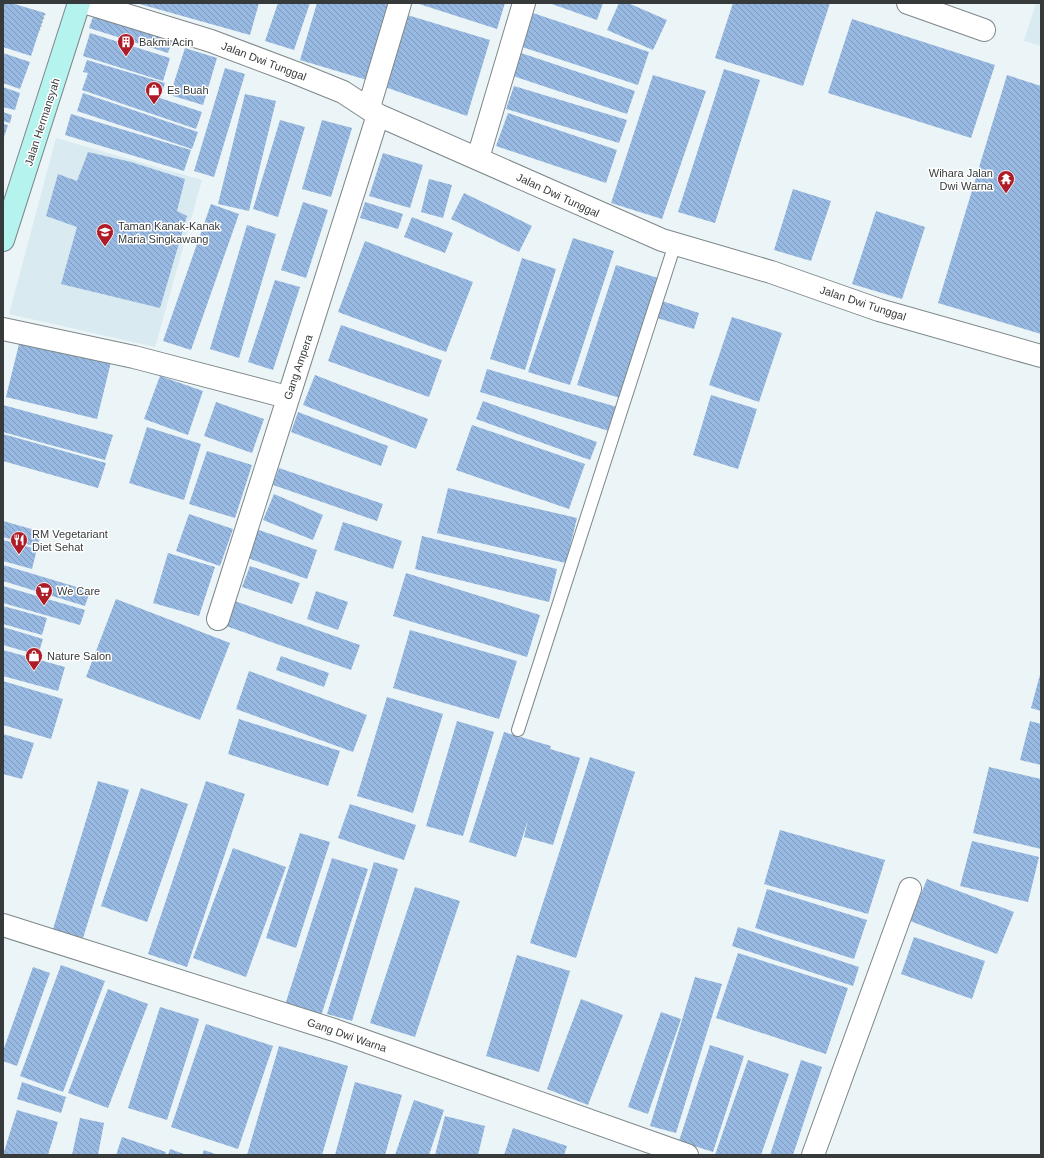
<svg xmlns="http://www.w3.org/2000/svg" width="1044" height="1158" font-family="Helvetica,sans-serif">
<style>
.built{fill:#d9eaf0}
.building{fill:url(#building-back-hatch)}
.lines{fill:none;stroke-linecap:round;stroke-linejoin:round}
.lane-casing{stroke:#7e8789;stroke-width:14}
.street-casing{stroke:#7e8789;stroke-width:24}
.secondary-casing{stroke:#7e8789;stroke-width:24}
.path{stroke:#9ea5a7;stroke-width:2.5;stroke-dasharray:1 3;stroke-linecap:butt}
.lane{stroke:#fff;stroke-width:12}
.street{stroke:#fff;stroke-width:22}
.secondary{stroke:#b5f3ef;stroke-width:22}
.labels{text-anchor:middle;stroke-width:3;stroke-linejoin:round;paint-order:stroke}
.poi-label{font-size:11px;fill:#373a3b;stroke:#fff;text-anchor:start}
.street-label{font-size:11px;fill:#373a3b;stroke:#fff}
</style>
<defs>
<pattern id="building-back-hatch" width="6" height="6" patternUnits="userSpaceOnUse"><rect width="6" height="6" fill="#98bae2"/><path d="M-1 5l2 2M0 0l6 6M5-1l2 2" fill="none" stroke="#7d98b8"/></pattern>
</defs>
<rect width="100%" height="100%" fill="#ebf4f7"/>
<path class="built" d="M 1036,3 L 1041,3 L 1041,46 L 1024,41 Z
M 56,138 L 202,180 L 155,347 L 9,314 Z"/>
<path class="building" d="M 3,3 L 11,3 L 45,13 L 31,56 L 3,47 Z
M 136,3 L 259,3 L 250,35 Z
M 278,3 L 310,3 L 294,50 L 265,41 Z
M 317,3 L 391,3 L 367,80 L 300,60 Z
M 416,3 L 505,3 L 497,29 Z
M 549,3 L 603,3 L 597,20 Z
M 619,3 L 628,3 L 667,20 L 653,50 L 607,30 Z
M 733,3 L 830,3 L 803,86 L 715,58 Z
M 524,10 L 649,52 L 638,85 L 513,44 Z
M 94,14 L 173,38 L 168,53 L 89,28 Z
M 404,14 L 490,40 L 467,116 L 385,87 Z
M 852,19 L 995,65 L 971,138 L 828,93 Z
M 90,33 L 170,58 L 163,81 L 83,56 Z
M 185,48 L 217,58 L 203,105 L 170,95 Z
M 3,53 L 30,62 L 20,89 L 3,83 Z
M 521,53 L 635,91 L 627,114 L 513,76 Z
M 87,60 L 165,83 L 160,98 L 202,112 L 196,129 L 82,90 L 88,73 L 83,72 Z
M 225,68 L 245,74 L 214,177 L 194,171 Z
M 724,69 L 760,80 L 715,223 L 678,212 Z
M 653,75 L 706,91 L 662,219 L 611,203 Z
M 1007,75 L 1041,86 L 1041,334 L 938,303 Z
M 514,86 L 627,120 L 619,143 L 506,109 Z
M 3,87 L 20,93 L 15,110 L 3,107 Z
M 83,93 L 198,132 L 192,149 L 77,111 Z
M 245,94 L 276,101 L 249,211 L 218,204 Z
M 3,112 L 12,115 L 10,123 L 3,121 Z
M 508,113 L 617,150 L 606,183 L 496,146 Z
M 71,114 L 191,150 L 184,171 L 65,135 Z
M 280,120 L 305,127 L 278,217 L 253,209 Z
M 322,120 L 352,128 L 331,197 L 302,189 Z
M 3,124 L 8,125 L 3,140 Z
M 88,152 L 131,162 L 185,179 L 177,211 L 187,216 L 160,308 L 61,284 L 77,227 L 46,216 L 58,174 L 77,181 Z
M 383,153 L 423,165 L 410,208 L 369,196 Z
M 429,179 L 452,185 L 443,218 L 421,212 Z
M 793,189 L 831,201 L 811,261 L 774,250 Z
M 464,193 L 532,226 L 519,252 L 451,219 Z
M 303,202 L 328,210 L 306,278 L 281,270 Z
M 365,202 L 403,214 L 398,229 L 360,218 Z
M 211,204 L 239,214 L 191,350 L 163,341 Z
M 876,211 L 925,227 L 902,299 L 852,284 Z
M 412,217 L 453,233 L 445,253 L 404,237 Z
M 247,225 L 276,234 L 239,358 L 210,349 Z
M 573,238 L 614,251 L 570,385 L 528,372 Z
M 365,241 L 473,282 L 446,352 L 338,312 Z
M 522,258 L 556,269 L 525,370 L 490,359 Z
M 616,265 L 658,278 L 620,398 L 577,385 Z
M 275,280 L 300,287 L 273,370 L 248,362 Z
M 662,301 L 699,313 L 694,329 L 657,318 Z
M 732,317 L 782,333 L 759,402 L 709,385 Z
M 341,325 L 442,360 L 429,397 L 328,361 Z
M 20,340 L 111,362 L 97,419 L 6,397 Z
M 487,369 L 617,407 L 609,431 L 480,392 Z
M 315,375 L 428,419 L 416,449 L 303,405 Z
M 160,376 L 203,391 L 188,435 L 144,419 Z
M 711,395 L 757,409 L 738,469 L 693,455 Z
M 483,401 L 597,442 L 590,460 L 476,419 Z
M 216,402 L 264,419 L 252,453 L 204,436 Z
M 3,405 L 113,435 L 105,460 L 3,432 Z
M 298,412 L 388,446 L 381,466 L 291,432 Z
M 472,425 L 585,464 L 569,509 L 456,470 Z
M 147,427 L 201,444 L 184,500 L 129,483 Z
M 3,434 L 106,463 L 98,488 L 3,461 Z
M 207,451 L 252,465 L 235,518 L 189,504 Z
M 279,468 L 383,504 L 377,521 L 273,485 Z
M 448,488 L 577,518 L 566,563 L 437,533 Z
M 274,494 L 323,515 L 313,540 L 263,520 Z
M 189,514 L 233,529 L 220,566 L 176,551 Z
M 3,521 L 42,532 L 37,547 L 3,537 Z
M 343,522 L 402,541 L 393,569 L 334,550 Z
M 256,529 L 317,550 L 307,579 L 245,557 Z
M 422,536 L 557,569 L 549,602 L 415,569 Z
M 3,540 L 37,549 L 32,569 L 3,561 Z
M 168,553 L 215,567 L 199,616 L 153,603 Z
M 3,565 L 90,591 L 85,606 L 3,581 Z
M 250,566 L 300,583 L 292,604 L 242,587 Z
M 406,573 L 540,615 L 527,657 L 393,616 Z
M 3,586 L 85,610 L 80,625 L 3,603 Z
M 316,591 L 348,602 L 338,630 L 307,619 Z
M 116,599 L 230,643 L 200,720 L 86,677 Z
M 232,600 L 360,645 L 351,670 L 223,625 Z
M 3,606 L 47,618 L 42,635 L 3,624 Z
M 3,627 L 43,639 L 38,655 L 3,645 Z
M 410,630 L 517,661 L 499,719 L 393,688 Z
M 3,650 L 65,667 L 58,691 L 3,676 Z
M 281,656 L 329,673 L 324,687 L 276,670 Z
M 249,671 L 367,715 L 353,752 L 236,709 Z
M 1041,671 L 1041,711 L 1031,708 Z
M 3,681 L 63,699 L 51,739 L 3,725 Z
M 387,697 L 443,714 L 413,813 L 357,796 Z
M 239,719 L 340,751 L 328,786 L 228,754 Z
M 457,721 L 494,732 L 463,836 L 426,826 Z
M 1030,721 L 1041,724 L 1041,765 L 1020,760 Z
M 504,732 L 551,746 L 550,749 L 580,758 L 553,845 L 524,837 L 528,820 L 516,857 L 469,842 Z
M 3,734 L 34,743 L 22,779 L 3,774 Z
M 590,757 L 635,772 L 576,958 L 530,943 Z
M 989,767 L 1041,779 L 1041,849 L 973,833 Z
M 98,781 L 129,790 L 83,938 L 53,929 Z
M 206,781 L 245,794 L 187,967 L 148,954 Z
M 141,788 L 188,804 L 147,922 L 101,906 Z
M 350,804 L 416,825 L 404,860 L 338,838 Z
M 780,830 L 885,860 L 868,914 L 764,884 Z
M 300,833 L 330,842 L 296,948 L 266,938 Z
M 972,841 L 1039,857 L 1028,902 L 960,886 Z
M 233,848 L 286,867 L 246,977 L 193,958 Z
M 332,858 L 368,869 L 321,1016 L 285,1005 Z
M 374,862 L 398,869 L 352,1021 L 327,1014 Z
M 927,879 L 1014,912 L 997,954 L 910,921 Z
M 415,887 L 460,901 L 415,1037 L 370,1023 Z
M 767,889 L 867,920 L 854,959 L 755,928 Z
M 738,927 L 859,967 L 853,986 L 732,946 Z
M 914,937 L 985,961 L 972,999 L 901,974 Z
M 738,953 L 848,988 L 826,1054 L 716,1018 Z
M 517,955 L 570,971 L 539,1072 L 486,1056 Z
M 61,965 L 105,981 L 63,1092 L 20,1076 Z
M 33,967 L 50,973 L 17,1066 L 3,1061 L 3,1051 Z
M 695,977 L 722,984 L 676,1133 L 650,1126 Z
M 108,989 L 148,1004 L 108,1108 L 68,1093 Z
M 581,999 L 623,1015 L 588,1105 L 547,1089 Z
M 160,1007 L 199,1019 L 167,1120 L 128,1108 Z
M 661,1012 L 681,1019 L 648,1114 L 628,1107 Z
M 206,1024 L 273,1046 L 238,1149 L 171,1127 Z
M 710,1045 L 744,1056 L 713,1152 L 679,1141 Z
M 279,1046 L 348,1066 L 322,1155 L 247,1155 Z
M 748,1060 L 789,1074 L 761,1155 L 715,1155 Z
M 801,1060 L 822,1067 L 793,1155 L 770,1155 Z
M 22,1082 L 66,1097 L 61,1113 L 17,1099 Z
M 355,1082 L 402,1095 L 385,1155 L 335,1155 Z
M 414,1100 L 444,1110 L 429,1155 L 395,1155 Z
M 17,1110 L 58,1122 L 48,1155 L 3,1155 Z
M 445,1116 L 485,1126 L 478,1155 L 435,1155 Z
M 80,1118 L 104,1123 L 98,1155 L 72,1155 Z
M 513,1128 L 567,1146 L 564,1155 L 504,1155 Z
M 122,1137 L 166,1152 L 165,1155 L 116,1155 Z
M 170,1149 L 187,1155 L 168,1155 Z
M 204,1150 L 218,1155 L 202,1155 Z"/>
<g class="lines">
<defs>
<path id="lane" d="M 518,730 L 675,244"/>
<path id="street" d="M 87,3 L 211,41 L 296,73 L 343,92 L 378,115 L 662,240 L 771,272 L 879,310 L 1041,356
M 908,3 L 984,30
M 369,107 L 400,3
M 478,158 L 524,3
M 3,329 L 134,357 L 287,397
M 218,619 C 270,451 326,283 378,115
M 3,925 L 334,1030 L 687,1155
M 813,1155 L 910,889"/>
<path id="secondary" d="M 3,240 L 79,3"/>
</defs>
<use href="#lane" class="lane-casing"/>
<use href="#street" class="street-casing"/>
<use href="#secondary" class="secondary-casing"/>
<path class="path" d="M 39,30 L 45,13"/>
<use href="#lane" class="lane"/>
<use href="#street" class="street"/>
<use href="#secondary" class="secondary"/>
</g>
<defs>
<symbol id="building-pin" viewBox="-11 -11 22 30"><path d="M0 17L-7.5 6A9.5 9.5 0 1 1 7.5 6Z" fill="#ae1c27" stroke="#fff"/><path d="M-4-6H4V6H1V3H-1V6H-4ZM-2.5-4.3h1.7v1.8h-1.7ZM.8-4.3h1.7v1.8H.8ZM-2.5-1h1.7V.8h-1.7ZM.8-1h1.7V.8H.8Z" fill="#fff"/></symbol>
<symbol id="shop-pin" viewBox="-11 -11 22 30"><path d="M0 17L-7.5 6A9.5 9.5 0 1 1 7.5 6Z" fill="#ae1c27" stroke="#fff"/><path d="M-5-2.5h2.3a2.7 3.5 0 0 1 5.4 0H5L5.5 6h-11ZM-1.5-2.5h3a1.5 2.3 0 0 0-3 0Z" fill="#fff"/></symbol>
<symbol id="temple-pin" viewBox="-11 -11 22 30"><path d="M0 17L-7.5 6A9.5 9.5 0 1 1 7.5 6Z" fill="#ae1c27" stroke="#fff"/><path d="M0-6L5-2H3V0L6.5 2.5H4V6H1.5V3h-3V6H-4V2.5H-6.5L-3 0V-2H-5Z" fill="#fff"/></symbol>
<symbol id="school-pin" viewBox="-11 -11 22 30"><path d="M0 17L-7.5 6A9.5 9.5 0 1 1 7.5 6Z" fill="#ae1c27" stroke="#fff"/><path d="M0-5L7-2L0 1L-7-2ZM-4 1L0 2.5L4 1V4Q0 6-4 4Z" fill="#fff"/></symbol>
<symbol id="restaurant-pin" viewBox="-11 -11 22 30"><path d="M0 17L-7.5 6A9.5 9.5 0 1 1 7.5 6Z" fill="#ae1c27" stroke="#fff"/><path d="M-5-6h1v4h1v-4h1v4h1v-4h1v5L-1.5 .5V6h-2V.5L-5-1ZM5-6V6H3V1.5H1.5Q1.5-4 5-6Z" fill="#fff"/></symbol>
<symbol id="supermarket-pin" viewBox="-11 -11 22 30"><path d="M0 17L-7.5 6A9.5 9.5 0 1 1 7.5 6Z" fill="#ae1c27" stroke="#fff"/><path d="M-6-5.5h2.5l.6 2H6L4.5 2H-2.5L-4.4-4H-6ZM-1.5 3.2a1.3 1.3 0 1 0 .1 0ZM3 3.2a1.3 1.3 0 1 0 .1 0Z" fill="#fff"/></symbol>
</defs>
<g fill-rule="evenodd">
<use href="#building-pin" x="116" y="32" width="20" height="27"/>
<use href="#shop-pin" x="144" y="80" width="20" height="27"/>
<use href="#temple-pin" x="996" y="169" width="20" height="27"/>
<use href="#school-pin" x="95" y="222" width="20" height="27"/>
<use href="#restaurant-pin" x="9" y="530" width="20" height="27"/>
<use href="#supermarket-pin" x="34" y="581" width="20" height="27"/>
<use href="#shop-pin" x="24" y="646" width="20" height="27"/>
</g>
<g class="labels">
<g class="poi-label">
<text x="139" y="46">Bakmi Acin</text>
<text x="167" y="94">Es Buah</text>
<text x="993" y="177" text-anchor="end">Wihara Jalan<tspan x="993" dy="13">Dwi Warna</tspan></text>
<text x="118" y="230">Taman Kanak-Kanak<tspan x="118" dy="13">Maria Singkawang</tspan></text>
<text x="32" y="538">RM Vegetariant<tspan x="32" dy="13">Diet Sehat</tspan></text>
<text x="57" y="595">We Care</text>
<text x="47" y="660">Nature Salon</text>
</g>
<g class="street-label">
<text transform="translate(264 61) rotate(21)" y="4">Jalan Dwi Tunggal</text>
<text transform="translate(42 122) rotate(-72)" y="4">Jalan Hermansyah</text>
<text transform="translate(558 195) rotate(25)" y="4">Jalan Dwi Tunggal</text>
<text transform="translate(863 303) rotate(18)" y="4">Jalan Dwi Tunggal</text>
<text transform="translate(298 367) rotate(-71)" y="4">Gang Ampera</text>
<text transform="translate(347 1035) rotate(19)" y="4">Gang Dwi Warna</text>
</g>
</g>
<rect width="1044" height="1158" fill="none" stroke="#373a3b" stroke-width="8"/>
</svg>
